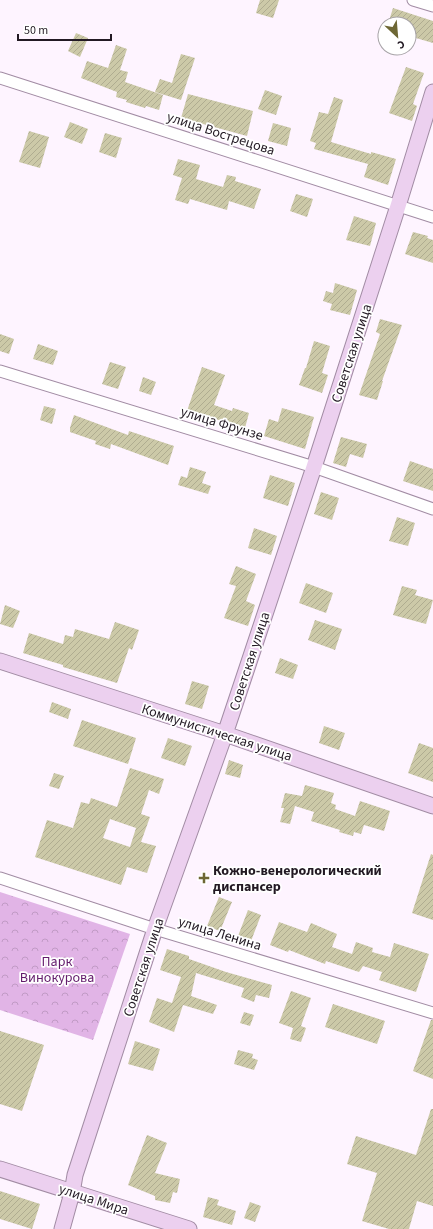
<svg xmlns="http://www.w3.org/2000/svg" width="433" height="1229" font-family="'Source Sans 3',sans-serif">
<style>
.forest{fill:url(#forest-crowns)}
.building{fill:url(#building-hatch);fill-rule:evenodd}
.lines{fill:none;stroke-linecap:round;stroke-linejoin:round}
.street-casing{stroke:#a28ca4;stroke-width:13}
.secondary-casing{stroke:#a28ca4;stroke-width:17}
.street{stroke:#fff;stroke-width:11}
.secondary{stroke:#ecd0ef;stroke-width:15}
.poi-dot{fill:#6d6734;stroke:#fff;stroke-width:1.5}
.labels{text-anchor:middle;stroke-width:3.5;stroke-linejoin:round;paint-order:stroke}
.street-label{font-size:14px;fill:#221923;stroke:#fff}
.poi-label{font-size:14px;font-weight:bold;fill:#221923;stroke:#fff;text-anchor:start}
.park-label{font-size:14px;fill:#631b6c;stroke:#fff}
</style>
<defs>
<pattern id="forest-crowns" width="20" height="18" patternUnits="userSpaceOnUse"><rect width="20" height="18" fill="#e1b4e6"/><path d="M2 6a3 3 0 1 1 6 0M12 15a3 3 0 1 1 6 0" fill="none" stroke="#c19ac5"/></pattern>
<pattern id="building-hatch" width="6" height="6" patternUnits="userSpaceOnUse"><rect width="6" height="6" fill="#ccc9a8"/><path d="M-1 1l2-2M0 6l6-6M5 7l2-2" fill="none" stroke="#afac90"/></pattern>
</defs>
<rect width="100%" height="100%" fill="#fef4ff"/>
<path class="forest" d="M 0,892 L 130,934 L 93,1040 L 0,1010 Z"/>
<path class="building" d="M 260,0 L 279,0 L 273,18 L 256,13 Z
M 393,8 L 433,21 L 433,43 L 409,36 L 409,24 L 388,24 Z
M 76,33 L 88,38 L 80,57 L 68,51 Z
M 116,45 L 127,49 L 120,70 L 128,72 L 125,82 L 163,95 L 159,110 L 146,106 L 145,108 L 126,102 L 127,100 L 116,97 L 117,92 L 81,78 L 87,61 L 108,68 Z
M 181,54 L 195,58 L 181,100 L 155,92 L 160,79 L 172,83 Z
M 406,67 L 424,73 L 413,104 L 417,106 L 412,121 L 389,113 Z
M 265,90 L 282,96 L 276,115 L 258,109 Z
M 188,94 L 253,111 L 247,136 L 181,118 Z
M 334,97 L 343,100 L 331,142 L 371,154 L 371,152 L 396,159 L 388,185 L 364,177 L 368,164 L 314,149 L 316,143 L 310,141 L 319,112 L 328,114 Z
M 70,122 L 88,129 L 82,144 L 64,137 Z
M 273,123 L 291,128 L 287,146 L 268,141 Z
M 29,131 L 49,137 L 40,168 L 19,162 Z
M 105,133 L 122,138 L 116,158 L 99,152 Z
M 178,159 L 200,165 L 196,179 L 223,187 L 227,175 L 236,177 L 235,181 L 261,189 L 254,209 L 229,201 L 227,210 L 190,199 L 188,204 L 175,200 L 182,178 L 173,175 Z
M 296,194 L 313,199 L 307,217 L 290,211 Z
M 354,216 L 376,223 L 370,246 L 346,240 Z
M 413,232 L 428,236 L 427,238 L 433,240 L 433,263 L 405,254 Z
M 335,283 L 357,290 L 350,315 L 330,310 L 332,304 L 323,301 L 326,291 L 333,293 Z
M 380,319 L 402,325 L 382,381 L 383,381 L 377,400 L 359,395 L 380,334 L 376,332 Z
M 0,334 L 14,339 L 9,354 L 0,351 Z
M 314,341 L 330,346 L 322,373 L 328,375 L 322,393 L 299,385 L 305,368 L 306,368 Z
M 38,344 L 58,351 L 53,365 L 33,359 Z
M 110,362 L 126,367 L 118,389 L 102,384 Z
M 202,367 L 225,375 L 214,405 L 232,411 L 233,408 L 249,413 L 245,428 L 212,418 L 212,419 L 187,411 Z
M 143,377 L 156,382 L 151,395 L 139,391 Z
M 44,406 L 56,409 L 52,424 L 40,420 Z
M 282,408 L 314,417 L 305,449 L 264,436 L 269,419 L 278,422 Z
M 74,415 L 128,435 L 129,431 L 174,446 L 168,465 L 111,444 L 110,449 L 95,444 L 96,441 L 70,432 L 70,428 Z
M 341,437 L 367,444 L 363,458 L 350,454 L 346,467 L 333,463 Z
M 410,461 L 433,469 L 433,491 L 403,481 Z
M 190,467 L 206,472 L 202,483 L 211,486 L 208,494 L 178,485 L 181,476 L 187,478 Z
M 270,475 L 295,483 L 288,506 L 263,498 Z
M 321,492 L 339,498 L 332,520 L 314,514 Z
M 397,517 L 415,523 L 408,546 L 389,541 Z
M 254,528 L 277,536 L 271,555 L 248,548 Z
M 236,566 L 256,574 L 246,601 L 255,605 L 248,626 L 224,618 L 236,586 L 229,584 Z
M 306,583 L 333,593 L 326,613 L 299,603 Z
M 402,586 L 417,590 L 415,595 L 433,600 L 426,624 L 393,615 Z
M 5,605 L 20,611 L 13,628 L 0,624 Z
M 315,620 L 342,629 L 335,650 L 308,640 Z
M 115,622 L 139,630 L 132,650 L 129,648 L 117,683 L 63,667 L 63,665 L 23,653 L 29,633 L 63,644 L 65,635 L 73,637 L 75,629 L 109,639 Z
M 280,658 L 298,665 L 293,679 L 275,673 Z
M 192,681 L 209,686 L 202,709 L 185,704 Z
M 52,702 L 71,709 L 68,719 L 49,712 Z
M 82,720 L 136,738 L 128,764 L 73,746 Z
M 324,726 L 345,733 L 339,750 L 319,743 Z
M 168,738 L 192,746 L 185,766 L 161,758 Z
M 419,743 L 433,748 L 433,782 L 408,773 Z
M 229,760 L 243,765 L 240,778 L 225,774 Z
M 130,768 L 164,779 L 159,794 L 149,790 L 141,814 L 150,817 L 141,842 L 156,846 L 147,873 L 127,867 L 121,885 L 35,857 L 47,820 L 73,828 L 81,802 L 89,804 L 91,798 L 117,807 ZM 110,819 L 136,828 L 130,847 L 103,838 Z
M 54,773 L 64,776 L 59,789 L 49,786 Z
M 305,785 L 334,793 L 331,803 L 336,805 L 335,809 L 355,816 L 360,801 L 390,811 L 384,831 L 364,825 L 361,834 L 354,832 L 353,836 L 339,832 L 340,830 L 311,821 L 314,812 L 295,806 L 290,824 L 280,822 L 284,808 L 281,808 L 285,793 L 302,796 Z
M 431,854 L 433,855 L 433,920 L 412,913 Z
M 219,897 L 232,902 L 220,931 L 207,926 Z
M 248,910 L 261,915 L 251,941 L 238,936 Z
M 279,922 L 307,932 L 311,923 L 337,934 L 332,947 L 352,954 L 356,942 L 373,948 L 372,952 L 390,957 L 394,943 L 429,954 L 416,992 L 379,980 L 382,972 L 363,966 L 359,972 L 326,961 L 325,964 L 289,950 L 288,952 L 270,945 Z
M 167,949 L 189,956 L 189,959 L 226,972 L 272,985 L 269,998 L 256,995 L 254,1002 L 241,997 L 244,988 L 196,973 L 191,996 L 217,1005 L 213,1014 L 183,1005 L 174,1032 L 149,1022 L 157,998 L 172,1003 L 181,977 L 160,970 Z
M 291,991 L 311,998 L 301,1026 L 306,1028 L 301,1042 L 290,1039 L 293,1028 L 279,1023 Z
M 333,1004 L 385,1021 L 377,1044 L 325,1027 Z
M 244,1012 L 254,1015 L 250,1026 L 240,1023 Z
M 431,1020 L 433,1020 L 433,1079 L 413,1071 Z
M 0,1031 L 44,1045 L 22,1111 L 0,1104 Z
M 135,1041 L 160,1049 L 153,1071 L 128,1064 Z
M 238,1050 L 253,1054 L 252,1058 L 258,1060 L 254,1070 L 234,1064 Z
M 431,1109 L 433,1109 L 433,1206 L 417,1201 L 409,1229 L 389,1229 L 362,1221 L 377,1173 L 347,1164 L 356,1136 L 416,1155 Z
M 147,1135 L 167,1143 L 155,1173 L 180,1179 L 177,1193 L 173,1192 L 170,1203 L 155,1200 L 155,1196 L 128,1185 Z
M 0,1191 L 40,1204 L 32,1229 L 0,1219 Z
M 208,1197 L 219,1200 L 217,1205 L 236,1211 L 232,1225 L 203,1217 Z
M 250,1202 L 261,1206 L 255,1222 L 244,1218 Z"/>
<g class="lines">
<defs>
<path id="street" d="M 413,0 L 433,6
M 0,78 L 433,217
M 0,371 L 314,467 L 433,509
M 0,878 L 155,929 L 433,1013"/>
<path id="secondary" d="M 0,661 L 225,734 L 433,806
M 0,1169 L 189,1229
M 62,1229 L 72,1193 L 75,1175 L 155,929 L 225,734 L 314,467 L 398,206 L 433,92"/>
</defs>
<use href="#street" class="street-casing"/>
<use href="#secondary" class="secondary-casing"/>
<use href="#street" class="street"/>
<use href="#secondary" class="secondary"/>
</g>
<path class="poi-dot" d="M202 872h4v4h4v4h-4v4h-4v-4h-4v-4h4z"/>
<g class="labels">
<g class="street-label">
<text transform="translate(221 133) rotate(18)" y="5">улица Вострецова</text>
<text transform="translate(351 353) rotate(-72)" y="5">Советская улица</text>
<text transform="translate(222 423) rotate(17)" y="5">улица Фрунзе</text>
<text transform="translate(249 661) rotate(-72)" y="5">Советская улица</text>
<text transform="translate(217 732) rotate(18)" y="5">Коммунистическая улица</text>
<text transform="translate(220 933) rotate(17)" y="5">улица Ленина</text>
<text transform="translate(143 967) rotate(-72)" y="5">Советская улица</text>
<text transform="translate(94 1199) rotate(18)" y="5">улица Мира</text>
</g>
<g class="poi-label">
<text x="213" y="875">Кожно-венерологический<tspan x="213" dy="16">диспансер</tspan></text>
</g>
<g class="park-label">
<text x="57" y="966">Парк<tspan x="57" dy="16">Винокурова</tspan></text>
</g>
</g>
<g transform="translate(397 36) rotate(154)"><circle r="19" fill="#ffffff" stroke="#a7a3a7"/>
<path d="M0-3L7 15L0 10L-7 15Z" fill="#6d6734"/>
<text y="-6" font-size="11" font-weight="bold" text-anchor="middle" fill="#221923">С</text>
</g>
<path d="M18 34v6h93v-6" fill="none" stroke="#221923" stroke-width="2"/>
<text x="24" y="34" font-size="12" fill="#221923" stroke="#ffffff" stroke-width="3" paint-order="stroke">50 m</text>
</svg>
